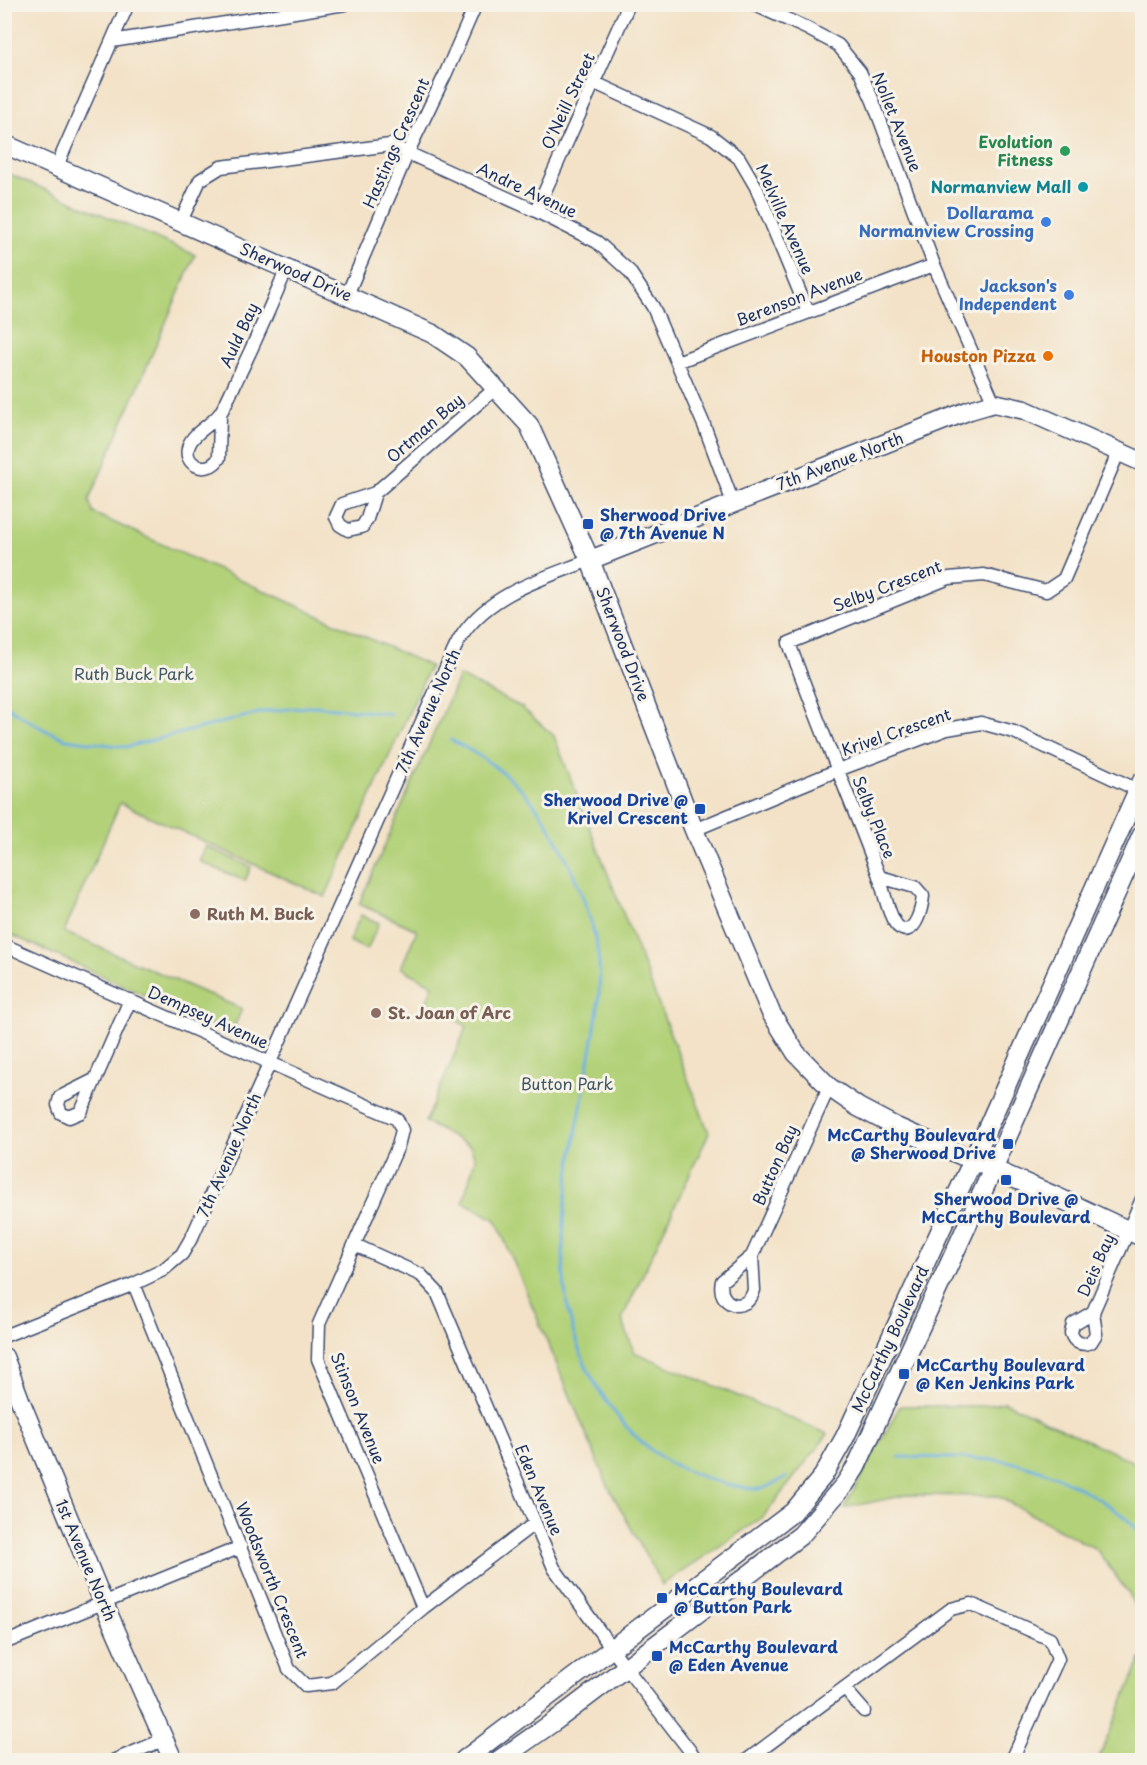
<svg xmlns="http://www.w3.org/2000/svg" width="1147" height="1765" font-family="'Playpen Sans',sans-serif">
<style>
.green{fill:#b2d178;stroke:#66806b;stroke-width:1.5}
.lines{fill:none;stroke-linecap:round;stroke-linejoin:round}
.stream{stroke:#6bafe0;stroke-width:3}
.street-casing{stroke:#3b4a6e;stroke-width:15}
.secondary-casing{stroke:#3b4a6e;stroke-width:21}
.street{stroke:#fff;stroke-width:12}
.secondary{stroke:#fff;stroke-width:18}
.leisure-dot{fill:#2e9e5b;stroke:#f7f3e8;stroke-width:2}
.culture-dot{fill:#0f9aa8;stroke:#f7f3e8;stroke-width:2}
.shop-dot{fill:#3f7fe0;stroke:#f7f3e8;stroke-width:2}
.food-dot{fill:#e8710a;stroke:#f7f3e8;stroke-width:2}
.transit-dot{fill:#1a4fb4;stroke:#f7f3e8;stroke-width:2}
.education-dot{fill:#8d6e63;stroke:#f7f3e8;stroke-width:2}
.labels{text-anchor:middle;stroke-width:6;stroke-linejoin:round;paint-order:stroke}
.street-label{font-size:16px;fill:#1b2f5e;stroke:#f7f3e8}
.leisure-label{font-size:16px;font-weight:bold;fill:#27864d;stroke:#f7f3e8;text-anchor:end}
.culture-label{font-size:16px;font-weight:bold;fill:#0d838f;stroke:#f7f3e8;text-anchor:end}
.shop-label{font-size:16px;font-weight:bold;fill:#366cbe;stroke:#f7f3e8;text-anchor:end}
.food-label{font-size:16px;font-weight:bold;fill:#c56008;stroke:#f7f3e8;text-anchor:end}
.transit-label{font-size:16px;font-weight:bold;fill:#164399;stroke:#f7f3e8;text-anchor:start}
.park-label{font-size:16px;fill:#415864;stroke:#f7f3e8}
.education-label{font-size:16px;font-weight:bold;fill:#785e54;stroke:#f7f3e8;text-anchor:start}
</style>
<rect width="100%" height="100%" fill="#f7f3e8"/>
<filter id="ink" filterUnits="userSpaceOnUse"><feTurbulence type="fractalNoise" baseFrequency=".0167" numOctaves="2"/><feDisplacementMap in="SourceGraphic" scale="12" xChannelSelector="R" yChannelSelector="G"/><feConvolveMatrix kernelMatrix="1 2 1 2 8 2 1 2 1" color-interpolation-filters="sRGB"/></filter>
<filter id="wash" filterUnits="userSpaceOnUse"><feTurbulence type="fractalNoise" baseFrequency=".008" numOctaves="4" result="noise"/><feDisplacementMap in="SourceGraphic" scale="24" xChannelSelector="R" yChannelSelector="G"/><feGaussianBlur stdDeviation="1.35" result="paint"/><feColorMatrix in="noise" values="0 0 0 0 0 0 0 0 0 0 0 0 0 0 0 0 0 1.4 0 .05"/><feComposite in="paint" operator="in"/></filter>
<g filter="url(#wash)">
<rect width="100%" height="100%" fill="#f3e2c7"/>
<path class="green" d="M 5,172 L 195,255 L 89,500 L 93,513 L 430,666 L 325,897 L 120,803 L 64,932 L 242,1009 L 231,1034 L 5,932 Z
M 459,676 L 521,707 L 554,736 L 709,1133 L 622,1319 L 634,1352 L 828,1434 L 763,1517 L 662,1585 L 608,1486 L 496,1220 L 463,1202 L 475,1159 L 470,1146 L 425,1122 L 467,1026 L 426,1004 L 433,985 L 401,968 L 417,930 L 359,904 Z
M 206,846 L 251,867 L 245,881 L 199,861 Z
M 361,915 L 379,923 L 367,950 L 349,941 Z
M 1005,1402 L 1136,1463 L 1142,1469 L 1142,1624 L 1129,1594 L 1096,1549 L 997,1496 L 906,1495 L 844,1508 L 900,1406 L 983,1406 Z
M 1142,1657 L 1142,1760 L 1098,1760 Z"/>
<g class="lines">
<path class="stream" d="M 4,703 L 12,710 L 43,729 L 66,739 L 126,747 L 263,712 L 315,706 L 391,714
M 451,740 C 481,755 508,773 530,799 C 561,836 595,915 599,963 C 602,998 594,1032 588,1067 C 570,1174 536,1294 601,1393 C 619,1421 641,1446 670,1463 C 695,1476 719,1484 746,1488 C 750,1488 756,1490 760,1489 C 768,1488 778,1481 786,1477
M 899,1457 C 934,1458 971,1457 1005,1461 C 1049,1468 1113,1501 1142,1534"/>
</g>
</g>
<g filter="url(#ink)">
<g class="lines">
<defs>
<path id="street" d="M 753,4 L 806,28 L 838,45 L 860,72 L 873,101 L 934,265 L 994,403
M 112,41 L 345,4
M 595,83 L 711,136 L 739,158 L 756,187 L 808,312
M 56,168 L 128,4
M 536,211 L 629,4
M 181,221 L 200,180 L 221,167 L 390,145 L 536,211 L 597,242 L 629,271 L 653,307 L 704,425 L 733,503
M 347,295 L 408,152 L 445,75 L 476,4
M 677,362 L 934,265
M 220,414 L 219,458 C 208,476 181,465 189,445 C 194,431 213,425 221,412 C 227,402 232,390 237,379 C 255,343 271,305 287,268
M 375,493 L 367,519 L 362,527 L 348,530 L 340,525 L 336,517 L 342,504 L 375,493 L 497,387
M 694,830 L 838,770 L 947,729 L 981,723 L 1014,732 L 1142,792
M 880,877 L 915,887 L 923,896 C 922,906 916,937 900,928 C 889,922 883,886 878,873 C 849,796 817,721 789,643 L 949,578 L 984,575 L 1046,591 L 1064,579 L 1119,451
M 4,945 L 397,1119 L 402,1130 L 398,1146 L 319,1324 L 318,1359 L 423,1608
M 94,1080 L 60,1097 L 58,1105 L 61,1113 L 69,1117 L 81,1112 L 130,1000
M 355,1245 L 421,1275 L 437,1292 L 554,1568 L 626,1668 L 697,1760
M 752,1256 L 754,1290 C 747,1315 716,1306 722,1281 L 752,1256 L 829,1087
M 134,1284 L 289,1669 L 306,1686 L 332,1683 L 423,1608 L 535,1523
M 1093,1312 L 1073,1324 L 1071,1333 C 1074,1343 1082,1346 1091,1342 L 1096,1334 L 1093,1312 L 1142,1199
M 4,1336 L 134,1284 L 163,1270 L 182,1254 L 193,1235 L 448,663 C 453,653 457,642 463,634 C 492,592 545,578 590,560
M 4,1643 L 241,1547
M 844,1688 L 864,1711
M 115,1760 L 163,1740
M 747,1760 L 951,1609 L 971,1604 L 1050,1639 L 1058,1659 L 1012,1760"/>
<path id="secondary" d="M 4,144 L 433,334 L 467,357 L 529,425 L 590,560 L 694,830 L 771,1013 L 796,1053 L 829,1087 L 858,1107 L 896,1127 L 1057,1197 L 1142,1237
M 590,560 L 970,410 L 994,403 L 1025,410 L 1142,462
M 4,1357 L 20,1400 L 104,1604 L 173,1760
M 464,1760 L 793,1512 L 823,1476 L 845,1437 L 973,1160 L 1142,781
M 499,1760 L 555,1721 L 801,1535 L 845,1484 L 856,1467 L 993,1169 L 1142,835"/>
</defs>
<use href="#street" class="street-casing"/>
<use href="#secondary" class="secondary-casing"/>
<use href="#street" class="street"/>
<use href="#secondary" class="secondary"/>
</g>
</g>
<circle class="leisure-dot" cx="1065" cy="151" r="6"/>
<circle class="culture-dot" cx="1083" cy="187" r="6"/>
<g class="shop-dot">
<circle cx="1046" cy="222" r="6"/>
<circle cx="1069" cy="295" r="6"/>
</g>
<circle class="food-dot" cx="1048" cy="356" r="6"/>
<g class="transit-dot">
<rect x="582" y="518" width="12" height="12" rx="3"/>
<rect x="694" y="803" width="12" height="12" rx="3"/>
<rect x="1002" y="1138" width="12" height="12" rx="3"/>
<rect x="1000" y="1174" width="12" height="12" rx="3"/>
<rect x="898" y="1368" width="12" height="12" rx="3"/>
<rect x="656" y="1592" width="12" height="12" rx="3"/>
<rect x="651" y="1650" width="12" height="12" rx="3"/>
</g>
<g class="education-dot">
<circle cx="195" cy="914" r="6"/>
<circle cx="376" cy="1013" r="6"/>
</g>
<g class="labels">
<g class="street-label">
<text transform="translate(568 101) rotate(-65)" y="6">O'Neill Street</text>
<text transform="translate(897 122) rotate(68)" y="6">Nollet Avenue</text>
<text transform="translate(396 143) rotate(-66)" y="6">Hastings Crescent</text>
<text transform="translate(527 190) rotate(25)" y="6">Andre Avenue</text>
<text transform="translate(785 219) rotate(66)" y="6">Melville Avenue</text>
<text transform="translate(296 272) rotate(24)" y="6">Sherwood Drive</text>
<text transform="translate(799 297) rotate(-21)" y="6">Berenson Avenue</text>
<text transform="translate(239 335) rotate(-65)" y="6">Auld Bay</text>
<text transform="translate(425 428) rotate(-41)" y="6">Ortman Bay</text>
<text transform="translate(840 461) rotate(-21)" y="6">7th Avenue North</text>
<text transform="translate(887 586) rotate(-21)" y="6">Selby Crescent</text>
<text transform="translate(623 644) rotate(69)" y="6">Sherwood Drive</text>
<text transform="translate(428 711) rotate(-66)" y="6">7th Avenue North</text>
<text transform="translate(896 732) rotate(-19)" y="6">Krivel Crescent</text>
<text transform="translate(874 817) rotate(68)" y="6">Selby Place</text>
<text transform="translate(208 1017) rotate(24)" y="6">Dempsey Avenue</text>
<text transform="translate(229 1155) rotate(-66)" y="6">7th Avenue North</text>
<text transform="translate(775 1165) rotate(-66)" y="6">Button Bay</text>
<text transform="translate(1096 1265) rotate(-66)" y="6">Deis Bay</text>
<text transform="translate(890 1339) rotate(-65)" y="6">McCarthy Boulevard</text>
<text transform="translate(358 1408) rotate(68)" y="6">Stinson Avenue</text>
<text transform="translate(539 1490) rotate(67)" y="6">Eden Avenue</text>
<text transform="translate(86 1560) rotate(67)" y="6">1st Avenue North</text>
<text transform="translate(272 1580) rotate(68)" y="6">Woodsworth Crescent</text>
</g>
<g class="leisure-label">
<text x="1053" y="148">Evolution<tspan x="1053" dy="18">Fitness</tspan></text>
</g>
<g class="culture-label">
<text x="1071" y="193">Normanview Mall</text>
</g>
<g class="shop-label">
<text x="1034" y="219">Dollarama<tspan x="1034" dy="18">Normanview Crossing</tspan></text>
<text x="1057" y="292">Jackson's<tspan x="1057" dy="18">Independent</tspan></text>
</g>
<g class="food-label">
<text x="1036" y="362">Houston Pizza</text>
</g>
<g class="transit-label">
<text x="600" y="521">Sherwood Drive<tspan x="600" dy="18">@ 7th Avenue N</tspan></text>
<text x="688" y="806" text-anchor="end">Sherwood Drive @<tspan x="688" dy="18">Krivel Crescent</tspan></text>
<text x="996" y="1141" text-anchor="end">McCarthy Boulevard<tspan x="996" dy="18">@ Sherwood Drive</tspan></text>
<text x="1006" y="1205" text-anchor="middle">Sherwood Drive @<tspan x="1006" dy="18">McCarthy Boulevard</tspan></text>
<text x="916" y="1371">McCarthy Boulevard<tspan x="916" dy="18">@ Ken Jenkins Park</tspan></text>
<text x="674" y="1595">McCarthy Boulevard<tspan x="674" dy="18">@ Button Park</tspan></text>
<text x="669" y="1653">McCarthy Boulevard<tspan x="669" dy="18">@ Eden Avenue</tspan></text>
</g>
<g class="park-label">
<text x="134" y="680">Ruth Buck Park</text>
<text x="567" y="1090">Button Park</text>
</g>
<g class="education-label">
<text x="207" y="920">Ruth M. Buck</text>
<text x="388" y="1019">St. Joan of Arc</text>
</g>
</g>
<rect width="1147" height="1765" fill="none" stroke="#f7f3e8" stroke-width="24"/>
</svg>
